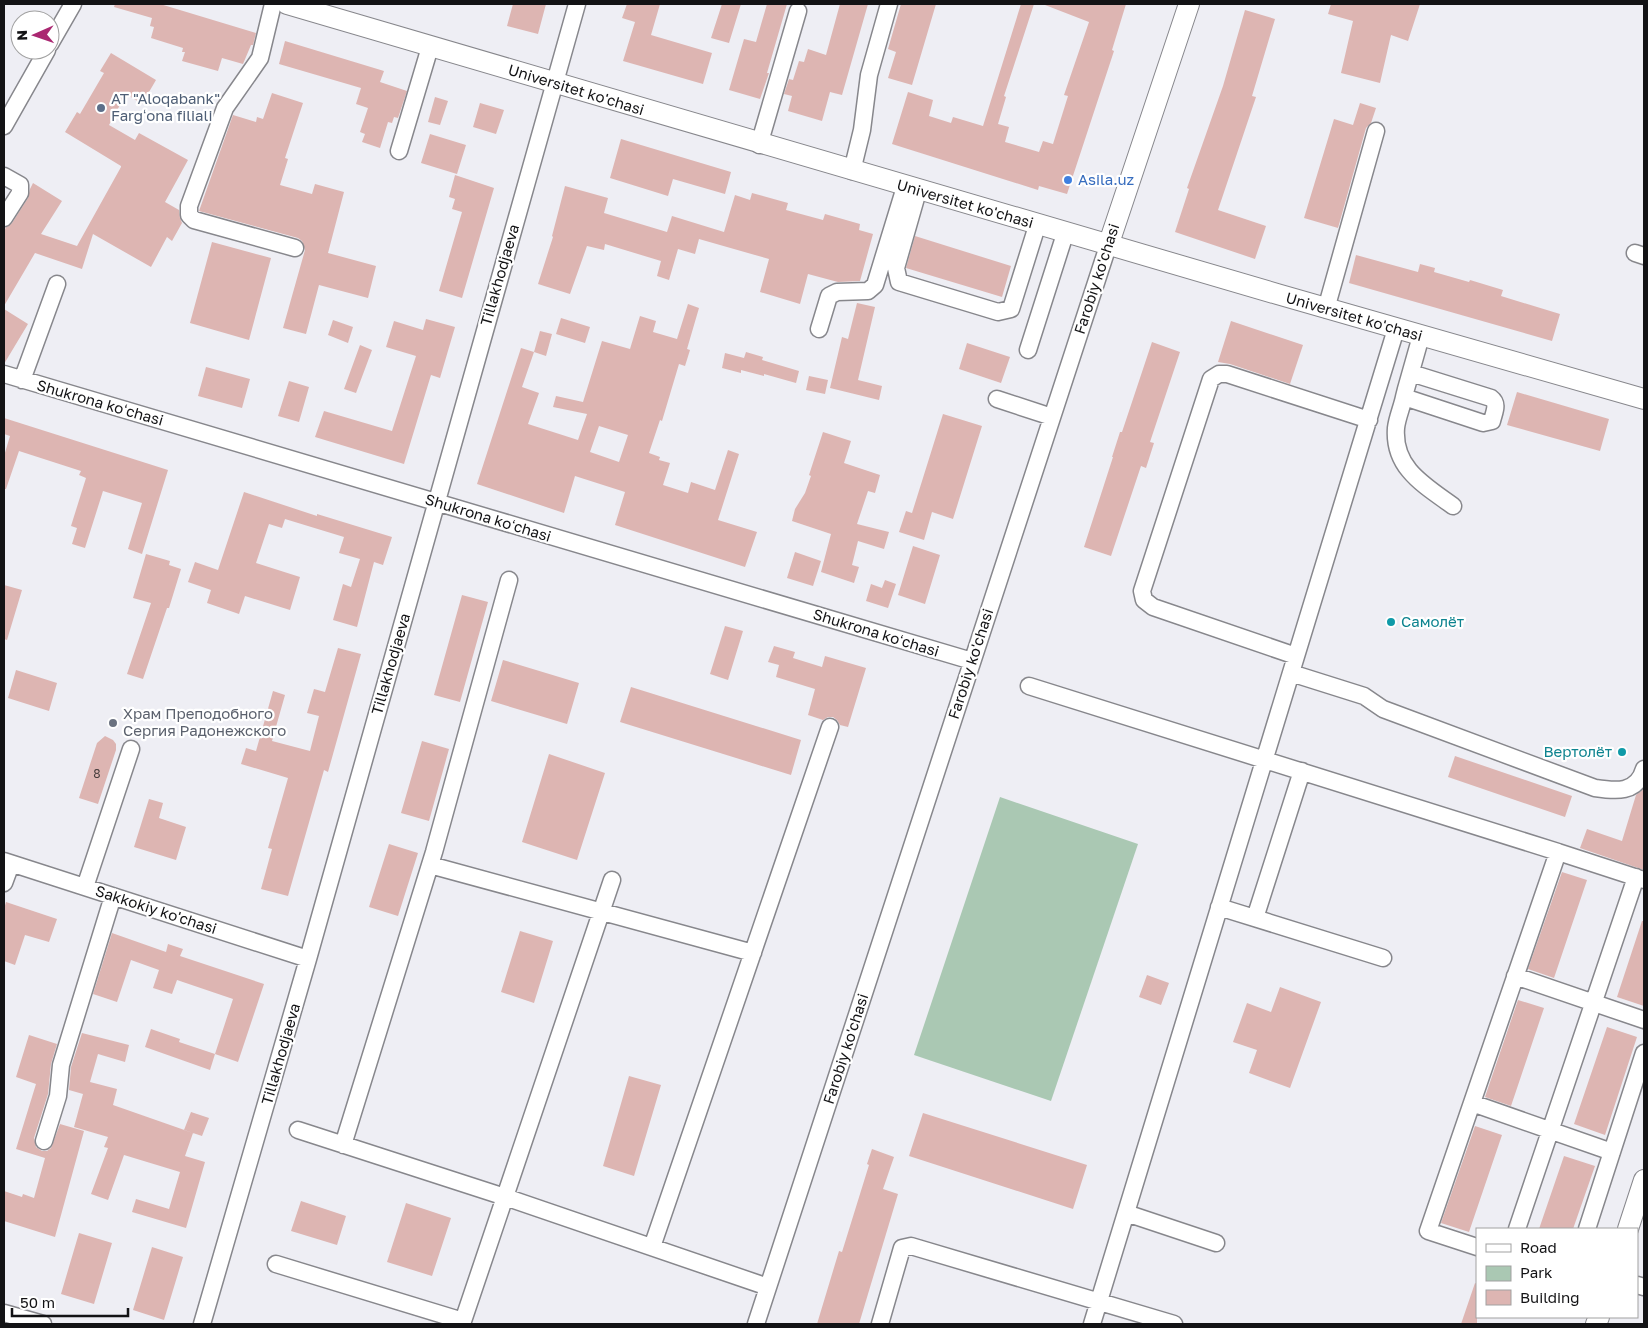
<svg xmlns="http://www.w3.org/2000/svg" width="1648" height="1328" font-family="'Golos Text',sans-serif">
<style>
.green{fill:#aac8b3}
.building{fill:#ddb5b2;fill-rule:evenodd}
.lines{fill:none;stroke-linecap:round;stroke-linejoin:round}
.minor-casing{stroke:#87878c;stroke-width:19}
.major-casing{stroke:#87878c;stroke-width:22}
.minor{stroke:#fff;stroke-width:16}
.major{stroke:#fff;stroke-width:20}
.service-dot{fill:#5c6f8a;stroke:#fff;stroke-width:2}
.shop-dot{fill:#3f7fe0;stroke:#fff;stroke-width:2}
.culture-dot{fill:#0f9aa8;stroke:#fff;stroke-width:2}
.worship-dot{fill:#6b7280;stroke:#fff;stroke-width:2}
.labels{text-anchor:middle;stroke-width:4.5;stroke-linejoin:round;paint-order:stroke}
.number-label{font-size:12px;fill:#463c3c}
.street-label{font-size:15px;fill:#131315;stroke:#fff}
.service-label{font-size:15px;fill:#4e5e75;stroke:#fff;text-anchor:start}
.shop-label{font-size:15px;fill:#366cbe;stroke:#fff;text-anchor:start}
.culture-label{font-size:15px;fill:#0d838f;stroke:#fff;text-anchor:start}
.worship-label{font-size:15px;fill:#5b616d;stroke:#fff;text-anchor:start}
</style>
<rect width="100%" height="100%" fill="#eeeef4"/>
<path class="green" d="M 1000,797 L 1138,844 L 1051,1101 L 914,1055 Z"/>
<path class="building" d="M 115,4 L 160,4 L 256,33 L 253,45 L 251,45 L 243,64 L 222,58 L 218,71 L 182,61 L 185,52 L 182,52 L 183,48 L 151,38 L 154,27 L 150,26 L 152,18 L 114,7 Z
M 513,4 L 546,4 L 538,34 L 507,26 Z
M 627,4 L 660,4 L 651,35 L 712,53 L 703,84 L 623,61 L 635,22 L 622,18 Z
M 722,4 L 741,4 L 729,43 L 711,38 Z
M 767,4 L 787,4 L 767,73 L 769,73 L 760,99 L 729,90 L 744,39 L 756,42 Z
M 840,4 L 868,4 L 842,95 L 830,92 L 822,121 L 788,111 L 792,96 L 784,94 L 789,79 L 793,80 L 799,61 L 804,62 L 808,49 L 826,55 Z
M 901,4 L 936,4 L 912,85 L 888,78 L 896,52 L 888,49 Z
M 1021,4 L 1034,4 L 1004,96 L 1006,97 L 998,124 L 1009,127 L 1005,142 L 1039,152 L 1043,141 L 1053,144 L 1068,96 L 1064,95 L 1089,22 L 1045,5 L 1045,4 L 1126,4 L 1112,50 L 1114,51 L 1067,194 L 1039,186 L 1038,190 L 892,144 L 908,92 L 933,100 L 929,116 L 951,123 L 953,117 L 983,126 Z
M 1331,4 L 1420,4 L 1408,41 L 1391,35 L 1380,83 L 1341,73 L 1353,21 L 1328,14 Z
M 1245,10 L 1275,19 L 1252,96 L 1256,97 L 1218,210 L 1266,226 L 1255,259 L 1175,232 L 1189,189 L 1187,188 L 1223,86 Z
M 285,41 L 384,71 L 380,82 L 407,91 L 398,118 L 394,117 L 392,123 L 388,122 L 380,148 L 362,142 L 365,134 L 360,132 L 368,108 L 356,104 L 361,88 L 279,64 Z
M 111,53 L 156,80 L 142,104 L 126,94 L 109,125 L 135,140 L 139,133 L 188,160 L 165,202 L 179,210 L 180,218 L 182,223 L 172,241 L 167,237 L 151,267 L 93,234 L 82,269 L 35,253 L 4,306 L 4,232 L 6,227 L 12,223 L 28,198 L 30,189 L 33,183 L 62,201 L 41,234 L 77,246 L 121,167 L 121,166 L 65,132 L 77,112 L 80,114 L 104,73 L 100,71 Z
M 272,93 L 303,103 L 285,158 L 288,159 L 280,185 L 312,194 L 315,184 L 344,192 L 328,253 L 376,266 L 368,298 L 319,285 L 306,334 L 283,328 L 305,250 L 302,241 L 298,238 L 199,211 L 233,115 L 256,122 L 257,117 L 263,119 Z
M 435,97 L 448,101 L 440,125 L 428,122 Z
M 480,103 L 504,110 L 496,134 L 473,127 Z
M 1360,103 L 1376,108 L 1371,123 L 1366,128 L 1338,228 L 1304,218 L 1334,119 L 1353,125 Z
M 430,134 L 466,145 L 457,174 L 421,163 Z
M 621,139 L 731,172 L 725,194 L 673,179 L 668,196 L 610,178 Z
M 455,175 L 494,188 L 462,298 L 439,291 L 462,212 L 452,209 L 455,199 L 449,197 Z
M 565,186 L 608,198 L 604,213 L 667,232 L 672,216 L 724,232 L 735,195 L 750,200 L 752,193 L 788,203 L 786,210 L 823,220 L 825,214 L 860,224 L 859,230 L 873,234 L 860,281 L 838,282 L 808,274 L 800,304 L 760,292 L 769,259 L 699,239 L 695,254 L 678,249 L 669,280 L 657,276 L 661,261 L 605,244 L 604,250 L 587,246 L 570,294 L 538,284 L 553,237 L 552,236 Z
M 915,236 L 1011,266 L 1002,297 L 906,268 Z
M 212,242 L 271,258 L 249,340 L 190,323 Z
M 1356,255 L 1418,272 L 1420,264 L 1435,268 L 1434,272 L 1469,282 L 1470,280 L 1503,290 L 1501,296 L 1560,314 L 1552,341 L 1349,283 Z
M 857,303 L 875,307 L 858,380 L 882,386 L 879,400 L 830,388 L 842,337 L 848,339 Z
M 688,304 L 699,308 L 687,349 L 690,350 L 685,366 L 679,364 L 662,421 L 660,420 L 649,453 L 660,457 L 659,460 L 670,463 L 663,485 L 688,493 L 691,482 L 715,490 L 728,450 L 739,454 L 718,520 L 757,532 L 745,567 L 615,525 L 625,492 L 575,476 L 564,513 L 477,484 L 521,348 L 534,352 L 522,387 L 539,393 L 528,424 L 578,440 L 587,414 L 553,407 L 556,396 L 583,402 L 602,341 L 630,349 L 640,316 L 656,321 L 653,332 L 677,339 ZM 599,426 L 628,435 L 619,462 L 590,452 Z
M 4,309 L 28,324 L 4,364 Z
M 561,318 L 590,327 L 585,343 L 556,334 Z
M 426,319 L 455,327 L 440,378 L 431,375 L 404,464 L 315,437 L 324,411 L 392,431 L 416,356 L 386,347 L 394,321 L 423,330 Z
M 333,320 L 353,327 L 348,343 L 328,335 Z
M 1231,321 L 1303,345 L 1290,384 L 1230,364 L 1218,362 Z
M 540,331 L 552,334 L 546,356 L 534,352 Z
M 1152,342 L 1180,352 L 1150,442 L 1154,443 L 1146,468 L 1141,466 L 1111,556 L 1084,547 L 1113,457 L 1112,457 L 1120,432 L 1122,432 Z
M 967,343 L 1010,357 L 1001,383 L 959,369 Z
M 360,345 L 372,350 L 356,393 L 344,389 Z
M 746,352 L 763,357 L 762,360 L 799,371 L 796,383 L 764,374 L 764,376 L 741,370 L 741,373 L 722,368 L 725,353 L 744,358 Z
M 206,367 L 250,379 L 242,408 L 198,396 Z
M 809,376 L 828,380 L 825,394 L 806,390 Z
M 289,381 L 309,387 L 299,422 L 278,416 Z
M 1517,392 L 1609,419 L 1600,451 L 1507,425 Z
M 943,414 L 982,426 L 953,519 L 932,512 L 924,540 L 899,532 L 906,511 L 912,513 Z
M 4,418 L 168,470 L 142,554 L 128,549 L 142,503 L 103,491 L 85,548 L 72,544 L 77,528 L 71,526 L 86,478 L 79,475 L 81,471 L 19,451 L 6,489 L 4,489 L 4,456 L 10,436 L 4,434 Z
M 823,432 L 851,441 L 844,463 L 880,475 L 875,493 L 868,491 L 857,524 L 889,532 L 884,549 L 858,541 L 852,565 L 859,567 L 854,583 L 821,572 L 831,534 L 792,521 L 795,509 L 805,493 L 811,476 L 809,475 Z
M 244,492 L 317,516 L 317,514 L 392,537 L 383,565 L 374,562 L 357,627 L 333,620 L 343,584 L 351,587 L 360,559 L 339,553 L 344,537 L 285,519 L 282,528 L 269,524 L 256,563 L 300,577 L 290,610 L 245,596 L 239,614 L 207,603 L 211,590 L 188,582 L 195,562 L 218,570 Z
M 913,546 L 940,555 L 925,604 L 898,595 Z
M 795,552 L 821,561 L 813,586 L 787,578 Z
M 146,554 L 170,561 L 169,565 L 181,569 L 169,608 L 167,608 L 143,679 L 127,674 L 151,603 L 133,598 Z
M 885,580 L 896,584 L 888,608 L 866,601 L 871,584 L 882,588 Z
M 4,585 L 22,590 L 7,640 L 4,639 Z
M 462,595 L 488,602 L 460,702 L 434,695 Z
M 725,626 L 743,631 L 728,680 L 710,674 Z
M 774,646 L 795,652 L 793,658 L 822,667 L 825,656 L 866,668 L 848,727 L 840,725 L 837,720 L 833,717 L 828,717 L 823,720 L 808,715 L 815,689 L 776,677 L 779,665 L 768,662 Z
M 338,648 L 361,654 L 328,772 L 324,770 L 288,896 L 261,889 L 272,849 L 268,848 L 288,778 L 241,764 L 246,748 L 256,751 L 273,691 L 285,695 L 272,741 L 310,751 L 319,716 L 307,713 L 314,689 L 325,692 Z
M 503,660 L 579,683 L 567,724 L 491,701 Z
M 16,670 L 57,683 L 49,711 L 8,698 Z
M 631,687 L 801,740 L 791,775 L 620,722 Z
M 105,736 L 113,740 L 116,744 L 116,750 L 98,804 L 79,798 L 97,743 Z
M 422,741 L 449,749 L 429,821 L 401,813 Z
M 549,754 L 605,773 L 577,860 L 522,842 Z
M 1455,756 L 1572,796 L 1565,817 L 1448,777 Z
M 1644,789 L 1644,870 L 1580,848 L 1587,829 L 1622,841 L 1636,795 Z
M 149,799 L 163,803 L 159,818 L 186,827 L 176,860 L 134,847 Z
M 389,844 L 418,853 L 398,916 L 369,907 Z
M 1562,872 L 1587,880 L 1554,978 L 1528,969 Z
M 6,902 L 57,919 L 49,942 L 25,935 L 15,965 L 4,961 L 4,909 Z
M 1642,921 L 1644,921 L 1644,1006 L 1617,997 Z
M 520,931 L 553,941 L 534,1003 L 501,992 Z
M 112,933 L 166,952 L 168,944 L 183,949 L 180,956 L 264,984 L 238,1062 L 215,1054 L 233,999 L 177,980 L 172,994 L 153,988 L 159,970 L 131,960 L 117,1002 L 93,994 Z
M 1147,975 L 1169,983 L 1161,1005 L 1139,997 Z
M 1280,987 L 1321,1002 L 1290,1088 L 1249,1073 L 1257,1050 L 1233,1042 L 1247,1003 L 1271,1012 Z
M 1518,1000 L 1544,1008 L 1511,1106 L 1485,1097 Z
M 1607,1027 L 1637,1037 L 1605,1135 L 1574,1124 Z
M 151,1029 L 180,1039 L 179,1042 L 215,1054 L 210,1070 L 145,1047 Z
M 82,1033 L 129,1045 L 125,1062 L 98,1054 L 90,1082 L 117,1089 L 113,1105 L 193,1133 L 185,1156 L 205,1162 L 186,1228 L 132,1212 L 136,1199 L 169,1209 L 180,1172 L 124,1155 L 108,1200 L 91,1194 L 108,1148 L 104,1147 L 108,1137 L 74,1127 L 83,1094 L 69,1090 L 71,1067 Z
M 29,1035 L 57,1044 L 51,1064 L 48,1094 L 34,1138 L 36,1147 L 42,1151 L 47,1151 L 51,1148 L 60,1124 L 84,1131 L 55,1237 L 4,1221 L 4,1191 L 22,1197 L 23,1194 L 34,1198 L 45,1158 L 16,1149 L 36,1084 L 16,1077 Z
M 629,1076 L 661,1085 L 634,1176 L 603,1166 Z
M 191,1112 L 209,1118 L 202,1136 L 184,1130 Z
M 923,1113 L 1087,1165 L 1073,1209 L 909,1156 Z
M 1475,1126 L 1502,1135 L 1469,1232 L 1441,1223 Z
M 872,1149 L 894,1157 L 883,1189 L 898,1194 L 859,1324 L 817,1324 L 839,1251 L 842,1252 L 869,1165 L 867,1164 Z
M 1564,1156 L 1595,1166 L 1573,1229 L 1539,1229 Z
M 301,1201 L 346,1216 L 337,1245 L 291,1231 Z
M 406,1203 L 451,1218 L 432,1276 L 387,1262 Z
M 79,1233 L 112,1243 L 94,1304 L 61,1294 Z
M 152,1247 L 183,1257 L 164,1320 L 133,1310 Z
M 1475,1283 L 1477,1284 L 1477,1324 L 1461,1324 Z"/>
<g class="lines">
<defs>
<path id="minor" d="M 273,4 L 260,58 L 225,108 L 189,206 L 189,215 L 194,220 L 295,248
M 50,44 L 73,4
M 4,126 L 47,50
M 759,145 L 798,11
M 399,151 L 430,47
M 852,171 L 862,130 L 869,75 L 889,4
M 4,176 L 20,185 L 20,193 L 4,218
M 918,191 L 896,268 L 899,282 L 998,312 L 1011,309 L 1037,226
M 1635,253 L 1644,256
M 1326,309 L 1376,131
M 819,329 L 829,296 L 837,292 L 868,291 L 875,285 L 905,187
M 1028,350 L 1065,234
M 1411,373 L 1491,398 C 1499,404 1494,412 1492,421 L 1483,423 L 1404,397 L 1406,389 L 1421,336
M 4,374 L 972,661
M 22,380 L 57,284
M 1404,397 C 1402,407 1397,418 1396,428 C 1393,468 1424,485 1453,506
M 997,399 L 1052,417
M 1296,656 L 1153,607 L 1144,600 L 1142,591 L 1211,379 L 1219,374 L 1227,374 L 1369,420
M 1291,673 L 1364,696 L 1383,709 L 1595,788 C 1615,791 1637,794 1644,769
M 1029,686 L 1558,852
M 4,861 L 308,959
M 430,865 L 753,953
M 4,883 L 11,864
M 85,887 L 131,749
M 1219,907 L 1383,958
M 1255,918 L 1302,771
M 1515,976 L 1644,1020
M 1472,1103 L 1612,1152
M 298,1130 L 505,1197 L 768,1287
M 44,1141 L 58,1096 L 61,1065 L 113,896
M 343,1145 L 434,852 L 509,580
M 1126,1213 L 1216,1243
M 1517,1229 L 1636,877
M 1587,1229 L 1644,1053
M 652,1247 L 830,727
M 1477,1247 L 1428,1231 L 1558,852 L 1644,880
M 276,1264 L 463,1321
M 1637,1285 L 1644,1287
M 4,1313 L 43,1324
M 202,1324 L 308,959 L 577,4
M 462,1324 L 612,880
M 756,1324 L 1108,246
M 880,1324 L 902,1248 L 911,1246 L 1174,1324
M 1092,1324 L 1396,329"/>
<path id="major" d="M 287,4 C 739,139 1191,270 1644,399
M 1108,246 L 1189,4
M 1628,1229 L 1644,1180
M 1596,1324 L 1599,1317"/>
</defs>
<use href="#minor" class="minor-casing"/>
<use href="#major" class="major-casing"/>
<use href="#minor" class="minor"/>
<use href="#major" class="major"/>
</g>
<circle class="service-dot" cx="101" cy="108" r="5"/>
<circle class="shop-dot" cx="1068" cy="180" r="5"/>
<g class="culture-dot">
<circle cx="1391" cy="622" r="5"/>
<circle cx="1622" cy="752" r="5"/>
</g>
<circle class="worship-dot" cx="113" cy="723" r="5"/>
<g class="labels">
<g class="number-label">
<text x="97" y="778">8</text>
</g>
<g class="street-label">
<text transform="translate(576 90) rotate(17)" y="5">Universitet ko'chasi</text>
<text transform="translate(965 204) rotate(16)" y="5">Universitet ko'chasi</text>
<text transform="translate(500 275) rotate(-74)" y="5">Tillakhodjaeva</text>
<text transform="translate(1097 279) rotate(-72)" y="5">Farobiy ko'chasi</text>
<text transform="translate(1354 317) rotate(16)" y="5">Universitet ko'chasi</text>
<text transform="translate(100 403) rotate(16)" y="5">Shukrona koʻchasi</text>
<text transform="translate(488 518) rotate(17)" y="5">Shukrona koʻchasi</text>
<text transform="translate(876 633) rotate(17)" y="5">Shukrona koʻchasi</text>
<text transform="translate(391 664) rotate(-74)" y="5">Tillakhodjaeva</text>
<text transform="translate(971 664) rotate(-72)" y="5">Farobiy ko'chasi</text>
<text transform="translate(156 910) rotate(18)" y="5">Sakkokiy ko'chasi</text>
<text transform="translate(846 1049) rotate(-72)" y="5">Farobiy ko'chasi</text>
<text transform="translate(281 1054) rotate(-74)" y="5">Tillakhodjaeva</text>
</g>
<g class="service-label">
<text x="111" y="104">AT "Aloqabank"<tspan x="111" dy="17">Fargʻona filiali</tspan></text>
</g>
<g class="shop-label">
<text x="1078" y="185">Asila.uz</text>
</g>
<g class="culture-label">
<text x="1401" y="627">Самолёт</text>
<text x="1612" y="757" text-anchor="end">Вертолёт</text>
</g>
<g class="worship-label">
<text x="123" y="719">Храм Преподобного<tspan x="123" dy="17">Сергия Радонежского</tspan></text>
</g>
</g>
<rect width="1648" height="1328" fill="none" stroke="#131315" stroke-width="10"/>
<rect x="1476" y="1228" width="162" height="90" fill="#ffffff" stroke="#a1a1a1"/>
<rect x="1486" y="1244" width="25" height="8" fill="#ffffff" stroke="#a1a1a1"/>
<text x="1520" y="1253" font-size="15" fill="#131315">Road</text>
<rect x="1486" y="1266" width="25" height="15" fill="#aac8b3" stroke="#a1a1a1"/>
<text x="1520" y="1278" font-size="15" fill="#131315">Park</text>
<rect x="1486" y="1290" width="25" height="15" fill="#ddb5b2" stroke="#a1a1a1"/>
<text x="1520" y="1303" font-size="15" fill="#131315">Building</text>
<g transform="translate(35 35) rotate(268)"><circle r="24" fill="#ffffff" stroke="#a1a1a1"/>
<path d="M0-4L9 19L0 12L-9 19Z" fill="#aa2771"/>
<text y="-8" font-size="14" font-weight="bold" text-anchor="middle" fill="#131315">N</text>
</g>
<path d="M12 1308v8h116v-8" fill="none" stroke="#131315" stroke-width="2.5"/>
<text x="20" y="1308" font-size="15" fill="#131315" stroke="#ffffff" stroke-width="4" paint-order="stroke">50 m</text>
</svg>
